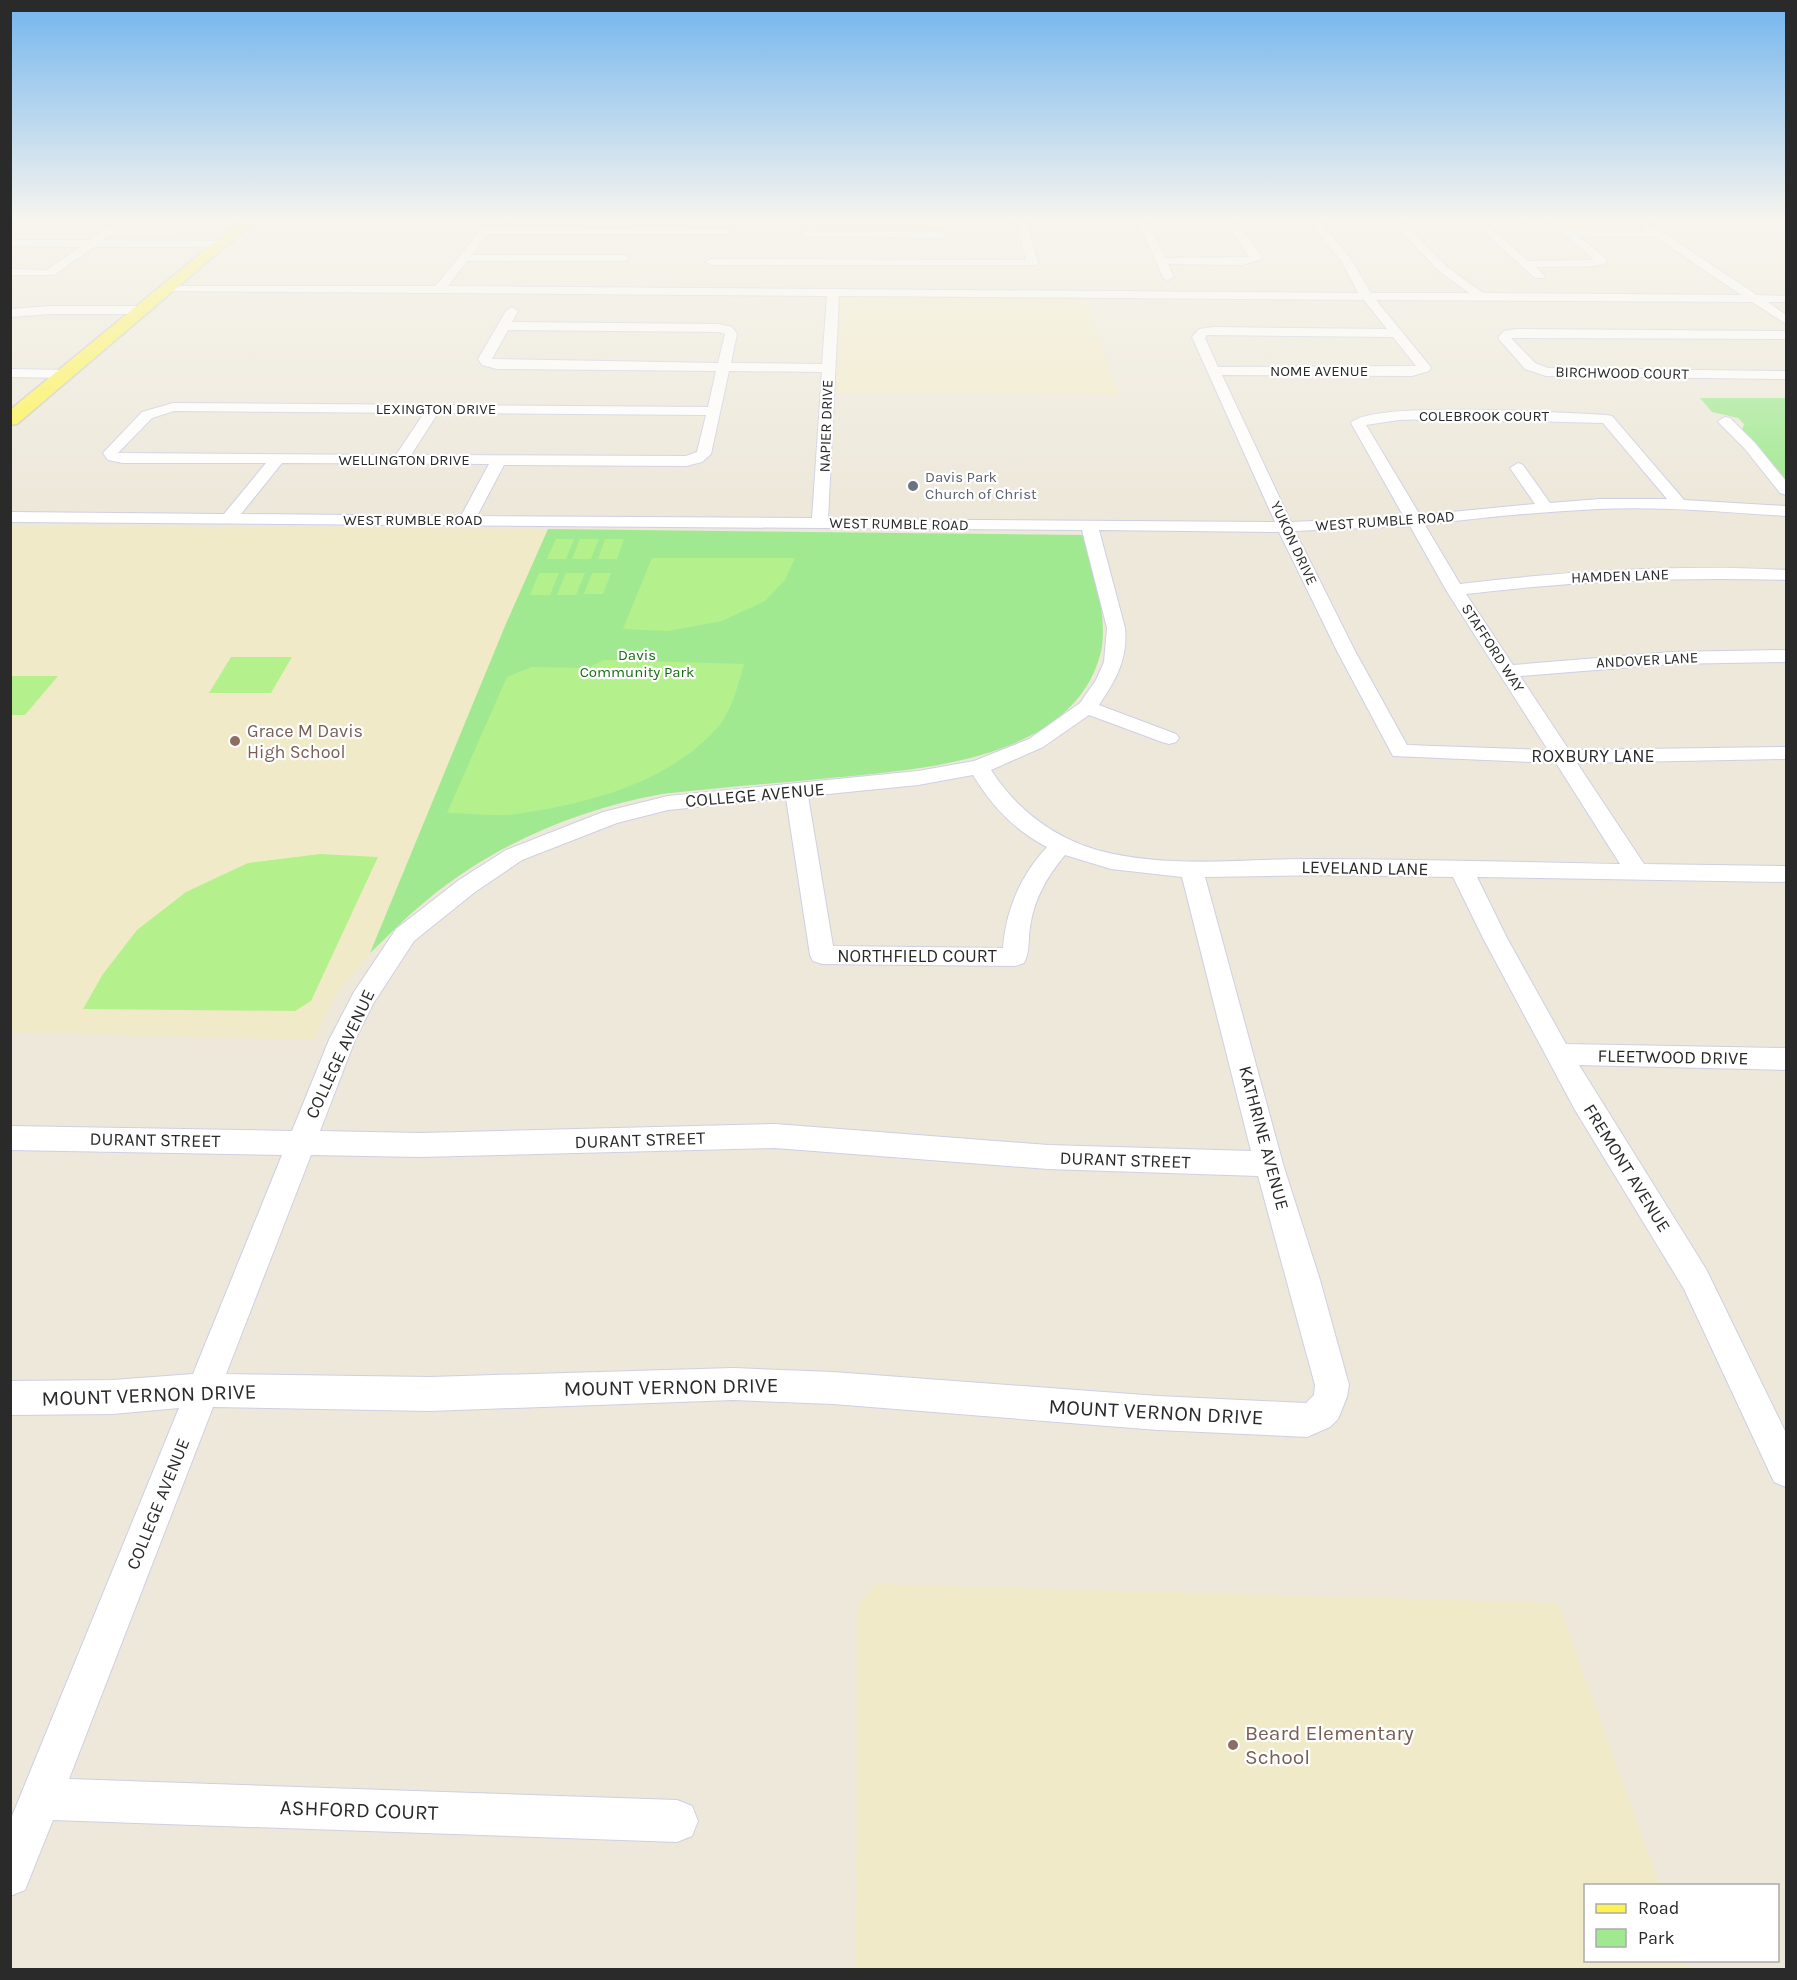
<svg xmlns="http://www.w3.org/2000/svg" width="1797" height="1980" font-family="Karla,sans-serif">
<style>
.education{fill:#f1eac8}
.green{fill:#a0e991}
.pitch{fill:#b4f18c}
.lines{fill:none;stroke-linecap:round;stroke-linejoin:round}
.minor-casing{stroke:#cfcfe4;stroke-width:2}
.major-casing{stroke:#ccc;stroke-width:3}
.minor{fill:#fff;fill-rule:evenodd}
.major{fill:#fdf34f;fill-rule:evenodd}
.worship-dot{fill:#6b7280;stroke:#fff;stroke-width:2}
.education-dot{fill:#8d6e63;stroke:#fff;stroke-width:2}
.labels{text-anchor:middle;stroke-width:4.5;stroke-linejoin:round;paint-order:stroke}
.far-street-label{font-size:15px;fill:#2a2a2a;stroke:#fff}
.far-worship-label{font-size:15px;fill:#5b616d;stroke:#fff;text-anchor:start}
.far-park-label{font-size:15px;fill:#166d13;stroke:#fff}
.education-label{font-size:18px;fill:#785e54;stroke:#fff;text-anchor:start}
.street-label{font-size:18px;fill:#2a2a2a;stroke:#fff}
.near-street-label{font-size:21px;fill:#2a2a2a;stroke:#fff}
.near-education-label{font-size:21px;fill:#785e54;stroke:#fff;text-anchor:start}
</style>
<rect width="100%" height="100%" fill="#ede8da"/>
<path class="education" d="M 840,295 L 1085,297 L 1119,395 L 834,393 Z
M 11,526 L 548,529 L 370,953 L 336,995 L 314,1040 L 11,1032 Z
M 875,1584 L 1558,1603 L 1660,1885 L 1586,1886 L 1586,1960 L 1687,1961 L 1690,1969 L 856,1969 L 858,1604 Z"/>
<path class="green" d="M 1700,398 L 1786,398 L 1786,480 L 1742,431 L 1744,424 L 1738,418 L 1712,412 Z
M 548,529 L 1085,535 C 1093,572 1111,623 1099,659 C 1066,764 911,770 820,779 C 767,784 715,788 662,794 C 576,810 495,844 427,900 C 407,916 389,935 370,953 L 505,626 Z"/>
<path class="pitch" d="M 556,539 L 574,539 L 566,559 L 547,559 Z
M 580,539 L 599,539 L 591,559 L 572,559 Z
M 605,539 L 624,539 L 617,559 L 598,559 Z
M 652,558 L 795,558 L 785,580 L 765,601 L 722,621 L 668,631 L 623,629 Z
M 539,573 L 559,573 L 550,595 L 530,595 Z
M 566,573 L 585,573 L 576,595 L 557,595 Z
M 592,573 L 611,573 L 603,594 L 584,594 Z
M 231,657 L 292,657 L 271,693 L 209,693 Z
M 604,660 L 744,664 C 738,685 732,711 718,727 C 669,783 587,804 516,814 C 494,817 469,813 447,813 L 507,677 L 532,667 L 587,668 Z
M 11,676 L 58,676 L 25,715 L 11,715 Z
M 320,854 L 378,857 L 311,1001 L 295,1011 L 83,1009 L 103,974 L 137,930 L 186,892 L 248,863 Z"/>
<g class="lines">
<defs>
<path id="minor" d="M 116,222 L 127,222 L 103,240 L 220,241 L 225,244 L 220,247 L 94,247 L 54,275 L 10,275 L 10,269 L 47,270 L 80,247 L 10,246 L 10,240 L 89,240 Z
M 1016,222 L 1026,222 L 1038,263 L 1036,265 L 711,265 L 705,262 L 711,259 L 1026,260 Z
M 1138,222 L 1148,222 L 1165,258 L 1249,257 L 1226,222 L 1236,222 L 1261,255 L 1261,259 L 1243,265 L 1168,264 L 1174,277 L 1168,280 L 1164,279 Z
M 1310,222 L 1320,222 L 1351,259 L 1371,293 L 1469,293 L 1439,271 L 1392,222 L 1403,222 L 1447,267 L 1483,293 L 1741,295 L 1654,236 L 1580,237 L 1606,259 L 1606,263 L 1595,266 L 1536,267 L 1545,276 L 1543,278 L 1535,278 L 1473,222 L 1484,222 L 1528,261 L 1594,260 L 1551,222 L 1562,222 L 1573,231 L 1645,230 L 1635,222 L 1647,222 L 1757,295 L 1786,296 L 1786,302 L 1768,302 L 1786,315 L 1786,324 L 1752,302 L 1376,300 L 1429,365 L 1431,368 L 1429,371 L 1412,376 L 1222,375 L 1291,522 L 1404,517 L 1351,423 C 1371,400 1568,413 1607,415 L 1612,416 L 1684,500 L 1786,506 L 1786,516 C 1724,512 1661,506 1598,509 C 1540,512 1483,517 1425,525 L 1460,584 C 1568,571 1678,564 1786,570 L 1786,580 C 1679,577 1573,581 1466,594 L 1513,665 L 1671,652 L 1786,650 L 1786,662 L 1671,664 L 1520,676 L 1569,750 L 1786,747 L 1786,759 L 1577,763 L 1644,864 L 1786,866 L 1786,882 L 1477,877 L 1507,938 L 1566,1044 L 1786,1048 L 1786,1070 L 1579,1065 L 1706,1269 L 1786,1433 L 1786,1487 L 1774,1482 L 1684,1289 L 1575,1110 L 1483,938 L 1453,877 L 1328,875 L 1205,877 L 1283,1164 L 1320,1280 L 1349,1385 L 1347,1397 L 1338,1419 L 1330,1427 L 1307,1437 L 1158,1430 L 833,1404 L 733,1400 L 430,1411 L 213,1407 L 69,1779 L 677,1800 L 692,1806 L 698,1821 L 692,1836 L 677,1842 L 53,1820 L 25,1890 L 10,1896 L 10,1821 L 179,1408 L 113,1414 L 10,1415 L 10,1381 L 113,1380 L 193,1374 L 282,1155 L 10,1150 L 10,1126 L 292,1131 L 329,1040 L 354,992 L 396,929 L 459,880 L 506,850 L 603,812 L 668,796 L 918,771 L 974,761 L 1029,739 L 1080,703 L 1096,680 L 1104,662 L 1107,628 L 1082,530 L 10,522 L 10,512 L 224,514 L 266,463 L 123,463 L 108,460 L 103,453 L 142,412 L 173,403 L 708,407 L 716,371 L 497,369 L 482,365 L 478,359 L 506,311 L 512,307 L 518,311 L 512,322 L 719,324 L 732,327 L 737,334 L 731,363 L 822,364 L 827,296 L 167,291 L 163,290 L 163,286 L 436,286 L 481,229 L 485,228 L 724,229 L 728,230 L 728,234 L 488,234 L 472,255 L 624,255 L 630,258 L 624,261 L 467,261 L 448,286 L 1358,293 L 1342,262 ZM 839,296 L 1364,300 L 1387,329 L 1213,327 L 1199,329 L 1192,337 L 1275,522 L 828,519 ZM 508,330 L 719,332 L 725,334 L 718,363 L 492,359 ZM 1207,335 L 1393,337 L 1416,366 L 1218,367 L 1205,338 ZM 729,371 L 822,372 L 812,518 L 477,516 L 504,465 L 686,466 L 702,462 L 711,454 ZM 174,411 L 424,413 L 396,455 L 118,453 L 152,418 ZM 438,413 L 706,415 L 697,452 L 686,456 L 411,455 ZM 1435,419 L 1603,423 L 1667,499 L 1600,499 L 1550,503 L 1523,465 L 1518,463 L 1510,468 L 1535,504 L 1420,515 L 1366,425 L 1399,420 ZM 282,463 L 489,464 L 461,516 L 241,514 ZM 1410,526 L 1446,590 L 1548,750 L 1407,745 L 1355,651 L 1295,531 ZM 1099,530 L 1279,532 L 1337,651 L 1393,756 L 1556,763 L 1620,864 C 1517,862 1413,859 1310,859 C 1240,859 1166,869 1097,850 C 1053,837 1016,809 991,770 L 1043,747 L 1089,715 L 1162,742 L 1169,744 L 1176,742 L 1179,738 L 1176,734 L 1099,705 C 1116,680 1128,659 1125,628 ZM 973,775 C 991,805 1015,831 1047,847 C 1021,875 1006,909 1003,948 L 833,946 L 808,796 L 918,785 ZM 786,798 L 810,955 L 813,961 L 822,964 L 1015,966 L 1024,963 C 1030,953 1028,939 1030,927 C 1034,899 1047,876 1065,855 L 1111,869 L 1182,877 L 1251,1151 L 1048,1145 L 775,1124 L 420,1133 L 320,1131 L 355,1040 L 373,1004 L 414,941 L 475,892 L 522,860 L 617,823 L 668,810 ZM 775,1148 L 1048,1169 L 1258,1176 L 1315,1385 L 1314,1395 L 1306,1403 L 1158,1396 L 833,1372 L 733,1368 L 430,1377 L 226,1374 L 311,1155 L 420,1157 Z
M 808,231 L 943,232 L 948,235 L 943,238 L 804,236 L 804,232 Z
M 50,306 L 141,306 L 147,310 L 141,314 L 50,314 L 10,317 L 10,309 Z
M 1516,329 L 1786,331 L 1786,339 L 1511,338 L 1535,363 L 1548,368 L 1786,371 L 1786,379 L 1546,376 L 1525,369 L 1498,338 L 1504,331 Z
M 10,369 L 66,370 L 73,374 L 66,378 L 10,377 Z
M 1725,417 L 1730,418 L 1755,443 L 1786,481 L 1786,495 L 1780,493 L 1745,449 L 1720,424 L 1718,421 Z"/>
<path id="major" d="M 239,222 L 254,222 L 17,424 L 10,425 L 10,410 Z"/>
</defs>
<use href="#minor" class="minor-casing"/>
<use href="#major" class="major-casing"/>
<use href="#minor" class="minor"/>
<use href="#major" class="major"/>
</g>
<linearGradient id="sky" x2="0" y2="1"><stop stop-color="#73b5ef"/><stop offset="0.44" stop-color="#f7f5ee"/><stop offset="1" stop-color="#f7f5ee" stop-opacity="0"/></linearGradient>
<rect width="1797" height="499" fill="url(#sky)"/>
<circle class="worship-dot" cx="913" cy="486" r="6"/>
<g class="education-dot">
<circle cx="235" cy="741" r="6"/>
<circle cx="1233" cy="1745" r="6"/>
</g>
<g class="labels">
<g class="far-street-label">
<text x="1319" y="376">NOME AVENUE</text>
<text transform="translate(1622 373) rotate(1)" y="5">BIRCHWOOD COURT</text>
<text x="436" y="414">LEXINGTON DRIVE</text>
<text x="1484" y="421">COLEBROOK COURT</text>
<text transform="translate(826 426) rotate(-88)" y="5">NAPIER DRIVE</text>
<text x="404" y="465">WELLINGTON DRIVE</text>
<text x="413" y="525">WEST RUMBLE ROAD</text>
<text transform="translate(1385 521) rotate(-4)" y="5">WEST RUMBLE ROAD</text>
<text transform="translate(899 524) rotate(1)" y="5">WEST RUMBLE ROAD</text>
<text transform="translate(1294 543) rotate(65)" y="5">YUKON DRIVE</text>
<text transform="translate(1620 576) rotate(-2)" y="5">HAMDEN LANE</text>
<text transform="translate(1493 648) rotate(57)" y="5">STAFFORD WAY</text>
<text transform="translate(1647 660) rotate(-3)" y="5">ANDOVER LANE</text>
</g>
<g class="far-worship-label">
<text x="925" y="482">Davis Park<tspan x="925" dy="17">Church of Christ</tspan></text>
</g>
<g class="far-park-label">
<text x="637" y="660">Davis<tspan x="637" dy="17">Community Park</tspan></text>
</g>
<g class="education-label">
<text x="247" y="737">Grace M Davis<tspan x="247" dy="21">High School</tspan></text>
</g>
<g class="street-label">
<text x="1593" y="762">ROXBURY LANE</text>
<text transform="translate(755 795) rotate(-5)" y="6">COLLEGE AVENUE</text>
<text transform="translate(1365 868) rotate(1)" y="6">LEVELAND LANE</text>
<text x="917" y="962">NORTHFIELD COURT</text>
<text transform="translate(340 1054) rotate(-65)" y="6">COLLEGE AVENUE</text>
<text transform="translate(1673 1057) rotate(1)" y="6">FLEETWOOD DRIVE</text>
<text transform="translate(1264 1138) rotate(75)" y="6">KATHRINE AVENUE</text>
<text transform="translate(155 1140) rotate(1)" y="6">DURANT STREET</text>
<text transform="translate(640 1140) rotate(-2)" y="6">DURANT STREET</text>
<text transform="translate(1125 1160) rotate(2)" y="6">DURANT STREET</text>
<text transform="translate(1627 1168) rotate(58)" y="6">FREMONT AVENUE</text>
<text transform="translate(158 1504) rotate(-68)" y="6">COLLEGE AVENUE</text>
</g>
<g class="near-street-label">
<text transform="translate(671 1387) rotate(-1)" y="7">MOUNT VERNON DRIVE</text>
<text transform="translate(149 1395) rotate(-2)" y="7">MOUNT VERNON DRIVE</text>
<text transform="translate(1156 1412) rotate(3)" y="7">MOUNT VERNON DRIVE</text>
<text transform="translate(359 1810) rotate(2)" y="7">ASHFORD COURT</text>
</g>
<g class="near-education-label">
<text x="1245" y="1740">Beard Elementary<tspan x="1245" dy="24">School</tspan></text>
</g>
</g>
<rect width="1797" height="1980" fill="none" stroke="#2a2a2a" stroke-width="24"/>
<rect x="1584" y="1884" width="195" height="78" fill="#ffffff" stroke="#aaaaaa" stroke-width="1.5"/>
<rect x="1596" y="1904" width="30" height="9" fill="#fdf34f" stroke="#aaaaaa" stroke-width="1.5"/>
<text x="1638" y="1914" font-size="18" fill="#2a2a2a">Road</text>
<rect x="1596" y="1929" width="30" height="18" fill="#a0e991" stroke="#aaaaaa" stroke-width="1.5"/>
<text x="1638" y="1944" font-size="18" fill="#2a2a2a">Park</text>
</svg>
